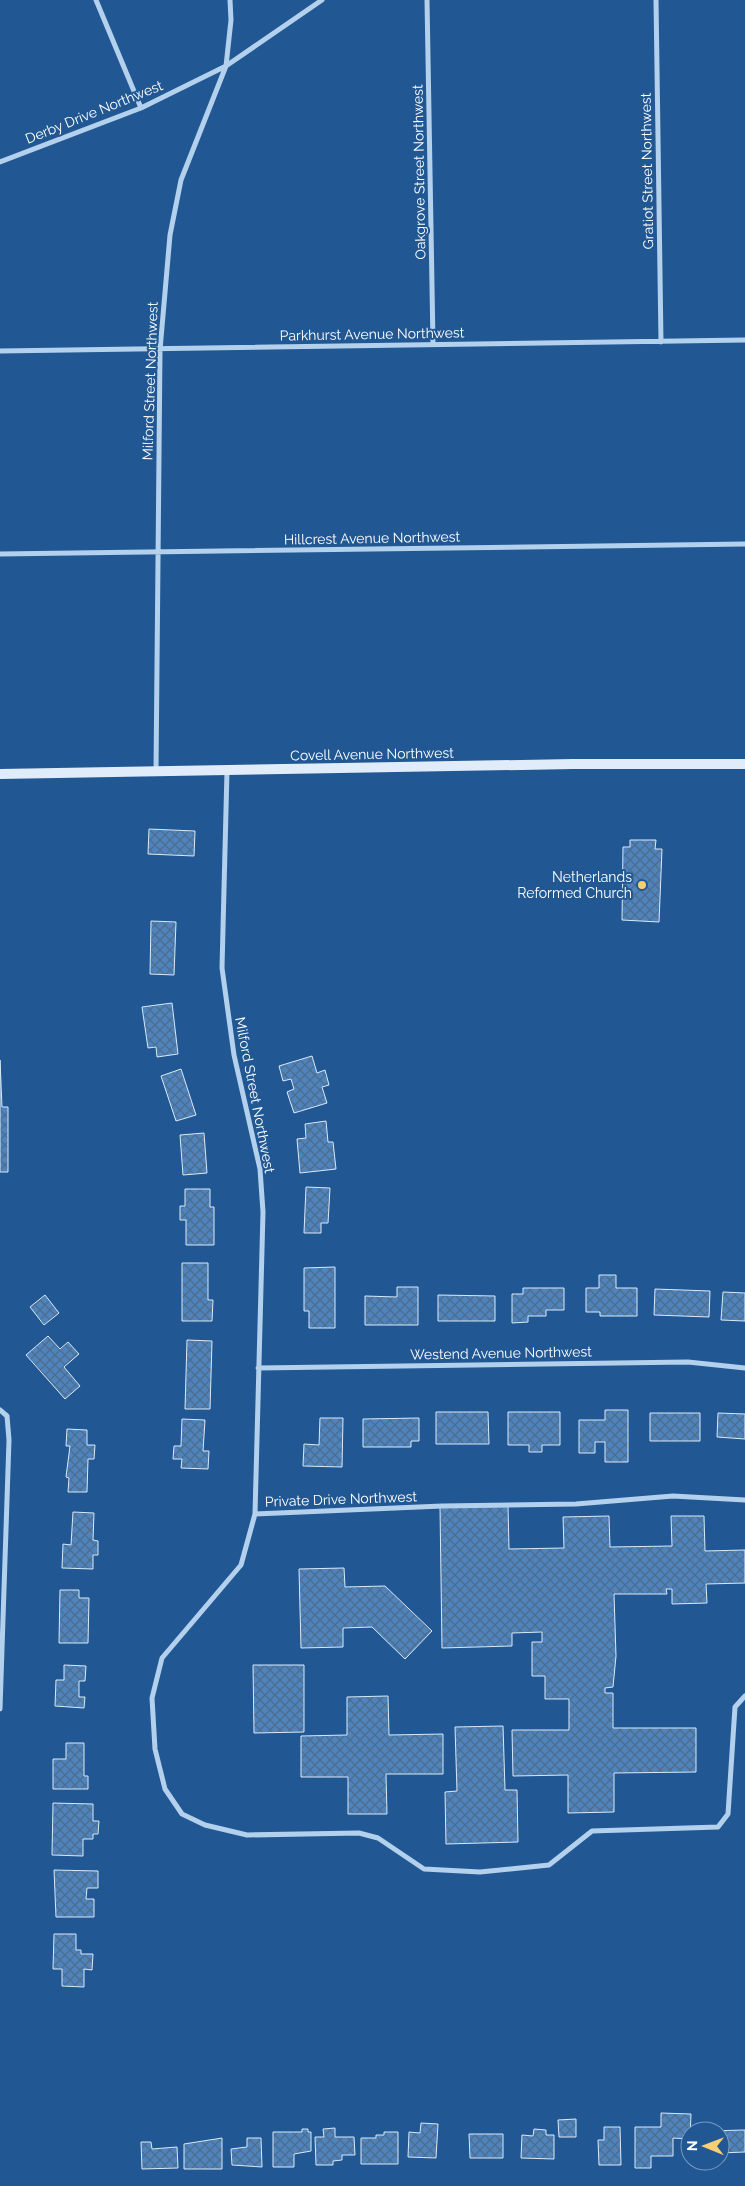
<svg xmlns="http://www.w3.org/2000/svg" width="745" height="2186" font-family="Raleway,sans-serif">
<style>
.building{fill:url(#building-cross-hatch);stroke:#d9e9fa}
.lines{fill:none;stroke-linecap:round;stroke-linejoin:round}
.street{stroke:#b3d0ed;stroke-width:5}
.secondary{stroke:#e0ecfa;stroke-width:10}
.poi-dot{fill:#face75;stroke:#215893;stroke-width:2}
.labels{text-anchor:middle;stroke-width:4;stroke-linejoin:round;paint-order:stroke}
.street-label{font-size:14px;fill:#fff;stroke:#215893}
.poi-label{font-size:14px;fill:#fff;stroke:#215893;text-anchor:end}
</style>
<defs>
<pattern id="building-cross-hatch" width="8" height="8" patternUnits="userSpaceOnUse" patternTransform="scale(1.25)"><rect width="8" height="8" fill="#4e83bb"/><path d="M0 0l8 8M0 8l8-8" fill="none" stroke="#4d6d8f"/></pattern>
</defs>
<rect width="100%" height="100%" fill="#215893"/>
<path class="building" d="M 149,829 L 195,831 L 194,856 L 148,854 Z
M 630,840 L 656,840 L 655,849 L 662,849 L 659,922 L 622,920 L 623,847 L 630,847 Z
M 151,921 L 176,922 L 174,975 L 150,974 Z
M 172,1003 L 178,1054 L 157,1057 L 156,1047 L 148,1048 L 142,1007 Z
M 312,1056 L 317,1073 L 325,1070 L 329,1085 L 322,1087 L 327,1103 L 294,1113 L 287,1092 L 294,1089 L 291,1079 L 283,1081 L 279,1066 Z
M 0,1060 L 2,1107 L 8,1107 L 8,1172 L 0,1172 Z
M 181,1069 L 196,1115 L 176,1121 L 161,1076 Z
M 326,1121 L 328,1142 L 333,1142 L 336,1169 L 300,1173 L 297,1139 L 306,1138 L 305,1124 Z
M 204,1133 L 207,1173 L 183,1175 L 180,1135 Z
M 306,1187 L 330,1188 L 328,1223 L 321,1223 L 321,1233 L 304,1233 Z
M 185,1189 L 210,1189 L 210,1207 L 214,1207 L 214,1245 L 186,1245 L 186,1220 L 180,1220 L 180,1206 L 185,1206 Z
M 182,1263 L 208,1263 L 208,1300 L 213,1300 L 212,1321 L 182,1321 Z
M 335,1267 L 335,1328 L 309,1328 L 309,1311 L 304,1311 L 304,1268 Z
M 599,1275 L 616,1275 L 616,1288 L 637,1288 L 637,1316 L 600,1316 L 600,1312 L 586,1312 L 586,1288 L 599,1288 Z
M 397,1287 L 418,1287 L 418,1325 L 365,1325 L 365,1296 L 397,1297 Z
M 523,1288 L 564,1288 L 564,1310 L 546,1310 L 546,1316 L 528,1316 L 528,1322 L 512,1323 L 512,1294 L 523,1294 Z
M 655,1289 L 710,1291 L 709,1317 L 654,1315 Z
M 723,1292 L 745,1293 L 745,1321 L 721,1320 Z
M 45,1295 L 59,1313 L 44,1325 L 30,1307 Z
M 438,1295 L 495,1296 L 495,1321 L 438,1321 Z
M 48,1336 L 60,1349 L 68,1342 L 79,1354 L 64,1367 L 80,1386 L 65,1399 L 26,1355 Z
M 187,1340 L 212,1341 L 210,1409 L 185,1409 Z
M 605,1410 L 628,1410 L 628,1462 L 605,1462 L 605,1442 L 595,1442 L 595,1453 L 579,1453 L 579,1420 L 605,1420 Z
M 436,1412 L 488,1412 L 489,1444 L 436,1444 Z
M 508,1412 L 560,1412 L 560,1445 L 542,1445 L 542,1452 L 529,1452 L 529,1445 L 508,1445 Z
M 650,1413 L 700,1413 L 700,1441 L 650,1441 Z
M 718,1413 L 745,1414 L 745,1439 L 717,1437 Z
M 320,1418 L 343,1418 L 342,1467 L 303,1466 L 304,1444 L 319,1445 Z
M 419,1418 L 419,1441 L 411,1441 L 411,1447 L 363,1447 L 363,1419 Z
M 182,1419 L 205,1420 L 203,1451 L 209,1451 L 208,1469 L 181,1468 L 182,1459 L 173,1459 L 174,1446 L 181,1446 Z
M 67,1429 L 87,1430 L 87,1445 L 95,1445 L 94,1459 L 88,1459 L 87,1492 L 68,1492 L 69,1478 L 66,1477 L 70,1446 L 66,1446 Z
M 508,1506 L 509,1549 L 564,1548 L 563,1517 L 609,1516 L 610,1547 L 672,1546 L 671,1516 L 704,1516 L 705,1551 L 745,1550 L 745,1583 L 706,1584 L 707,1603 L 672,1604 L 672,1589 L 666,1589 L 667,1594 L 614,1594 L 616,1656 L 613,1687 L 605,1688 L 605,1693 L 613,1693 L 613,1728 L 696,1728 L 696,1772 L 614,1773 L 614,1812 L 568,1813 L 568,1775 L 513,1776 L 512,1730 L 569,1730 L 569,1699 L 545,1699 L 545,1676 L 532,1676 L 532,1642 L 542,1642 L 542,1632 L 512,1633 L 512,1646 L 442,1648 L 440,1507 Z
M 73,1512 L 94,1513 L 93,1540 L 98,1541 L 98,1555 L 93,1555 L 93,1569 L 62,1568 L 63,1544 L 71,1545 Z
M 344,1568 L 345,1587 L 385,1586 L 432,1631 L 405,1659 L 372,1627 L 343,1628 L 343,1647 L 301,1648 L 299,1569 Z
M 60,1590 L 79,1590 L 79,1598 L 89,1598 L 88,1643 L 59,1643 Z
M 64,1665 L 86,1666 L 85,1681 L 79,1681 L 79,1697 L 85,1697 L 84,1708 L 55,1706 L 56,1680 L 64,1680 Z
M 253,1665 L 304,1665 L 304,1732 L 254,1733 Z
M 388,1696 L 389,1735 L 443,1734 L 443,1774 L 386,1774 L 387,1814 L 348,1814 L 348,1777 L 301,1777 L 301,1736 L 347,1735 L 347,1697 Z
M 503,1726 L 505,1790 L 517,1790 L 518,1842 L 446,1844 L 445,1792 L 457,1791 L 455,1727 Z
M 66,1743 L 84,1743 L 84,1776 L 88,1776 L 88,1789 L 53,1789 L 53,1759 L 66,1759 Z
M 53,1803 L 93,1804 L 93,1821 L 99,1821 L 98,1834 L 93,1834 L 93,1839 L 83,1839 L 83,1856 L 52,1855 Z
M 54,1870 L 98,1871 L 98,1888 L 87,1888 L 86,1899 L 94,1899 L 94,1917 L 56,1917 Z
M 54,1934 L 76,1934 L 76,1950 L 81,1950 L 81,1954 L 93,1954 L 92,1970 L 84,1969 L 84,1987 L 62,1986 L 62,1969 L 53,1969 Z
M 661,2113 L 691,2114 L 690,2139 L 673,2138 L 673,2156 L 651,2156 L 651,2168 L 635,2168 L 635,2127 L 661,2127 Z
M 576,2119 L 576,2137 L 559,2137 L 558,2120 Z
M 421,2123 L 438,2124 L 436,2158 L 408,2157 L 409,2132 L 420,2133 Z
M 604,2127 L 620,2127 L 621,2165 L 599,2165 L 598,2140 L 604,2140 Z
M 335,2128 L 335,2137 L 354,2137 L 355,2155 L 342,2155 L 342,2160 L 333,2161 L 333,2165 L 316,2165 L 315,2137 L 324,2137 L 323,2129 Z
M 302,2129 L 308,2129 L 308,2132 L 311,2132 L 311,2151 L 294,2154 L 294,2167 L 273,2167 L 273,2132 L 302,2132 Z
M 534,2129 L 546,2130 L 546,2135 L 554,2135 L 554,2159 L 521,2158 L 522,2135 L 533,2136 Z
M 745,2130 L 745,2152 L 720,2153 L 720,2131 L 707,2131 Z
M 384,2132 L 398,2132 L 398,2164 L 361,2164 L 361,2138 L 376,2138 L 376,2135 L 384,2135 Z
M 469,2134 L 503,2134 L 503,2158 L 470,2158 Z
M 222,2138 L 222,2169 L 184,2169 L 184,2144 Z
M 247,2138 L 261,2138 L 262,2167 L 232,2165 L 231,2149 L 247,2147 Z
M 141,2142 L 151,2142 L 152,2149 L 177,2147 L 178,2168 L 142,2169 Z"/>
<g class="lines">
<path class="street" d="M 96,0 L 141,108
M 427,0 L 433,343
M 656,0 L 661,342
M 0,162 L 141,108 L 226,66 L 322,0
M 0,351 L 745,340
M 0,554 L 745,544
M 227,771 L 222,968 L 234,1055 L 260,1169 L 263,1212 L 255,1514 L 241,1565 L 162,1658 L 152,1698 L 155,1749 L 165,1789 L 182,1814 L 205,1825 L 247,1835 L 359,1833 L 378,1838 L 424,1869 L 480,1872 L 549,1865 L 592,1831 L 718,1827 L 728,1814 L 735,1707 L 745,1696
M 156,772 L 160,350 L 170,235 L 181,180 L 226,66 L 231,20 L 230,0
M 258,1368 L 688,1362 L 745,1368
M 0,1410 L 7,1416 L 9,1440 L 0,1709
M 255,1514 L 442,1506 L 576,1504 L 673,1496 L 745,1500"/>
<path class="secondary" d="M 0,774 L 573,764 L 745,764"/>
</g>
<circle class="poi-dot" cx="642" cy="885" r="5"/>
<g class="labels">
<g class="street-label">
<text transform="translate(94 112) rotate(-22)" y="5">Derby Drive Northwest</text>
<text transform="translate(647 171) rotate(-91)" y="5">Gratiot Street Northwest</text>
<text transform="translate(419 172) rotate(-91)" y="5">Oakgrove Street Northwest</text>
<text transform="translate(372 334) rotate(-1)" y="5">Parkhurst Avenue Northwest</text>
<text transform="translate(150 381) rotate(-88)" y="5">Milford Street Northwest</text>
<text transform="translate(372 538) rotate(-1)" y="5">Hillcrest Avenue Northwest</text>
<text transform="translate(372 754) rotate(-1)" y="5">Covell Avenue Northwest</text>
<text transform="translate(255 1095) rotate(79)" y="5">Milford Street Northwest</text>
<text transform="translate(501 1353) rotate(-1)" y="5">Westend Avenue Northwest</text>
<text transform="translate(341 1499) rotate(-2)" y="5">Private Drive Northwest</text>
</g>
<g class="poi-label">
<text x="632" y="882">Netherlands<tspan x="632" dy="16">Reformed Church</tspan></text>
</g>
</g>
<g transform="translate(705 2146) rotate(271)"><circle r="24" fill="#215893" stroke="#7a9bbe"/>
<path d="M0-4L9 19L0 12L-9 19Z" fill="#face75"/>
<text y="-8" font-size="14" font-weight="bold" text-anchor="middle" fill="#ffffff">N</text>
</g>
</svg>
